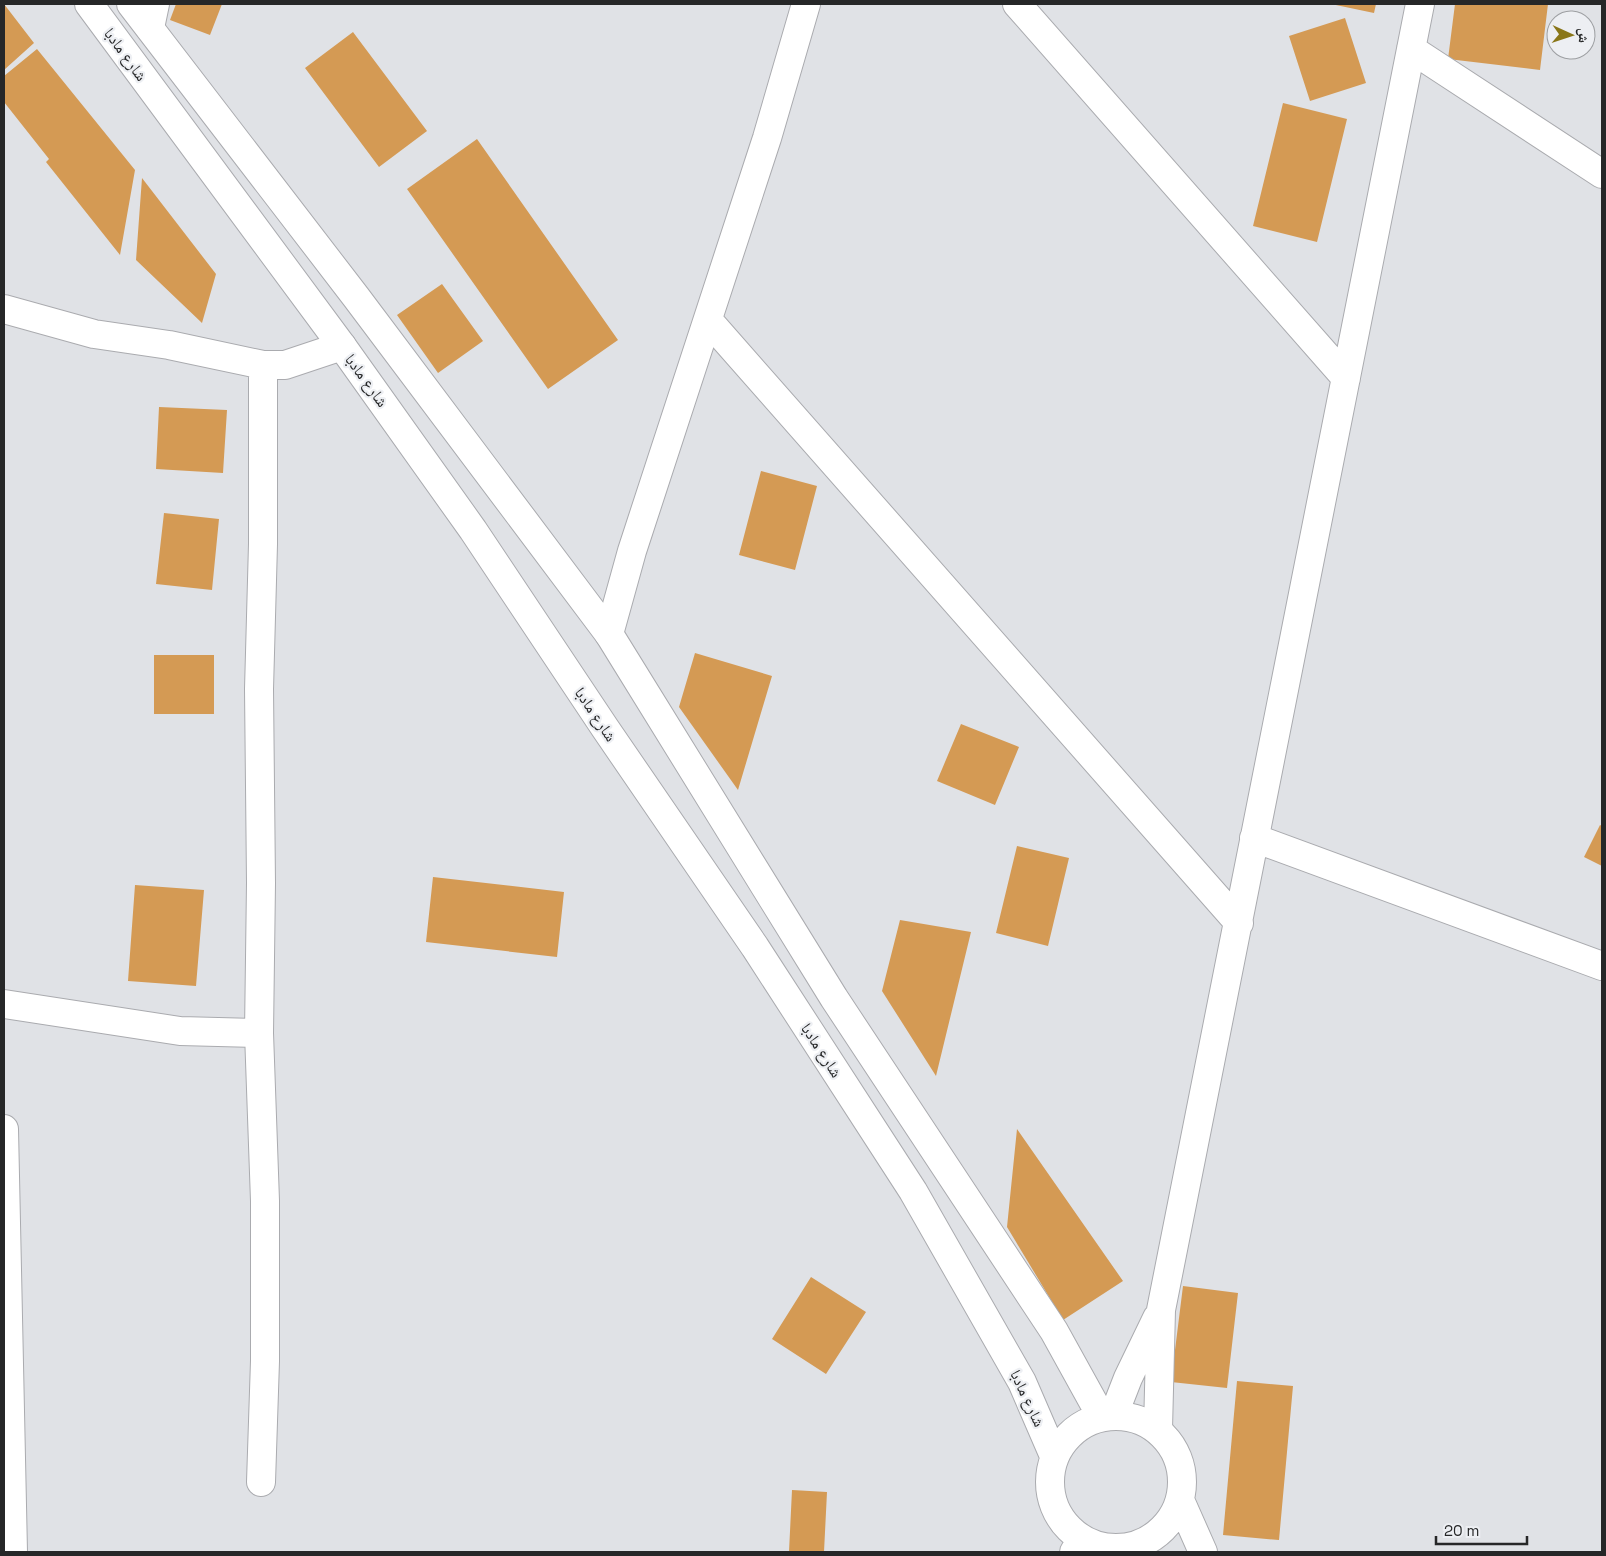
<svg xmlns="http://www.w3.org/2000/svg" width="1606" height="1556" font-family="'Space Grotesk','Noto Naskh Arabic',sans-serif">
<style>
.building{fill:#d49a54}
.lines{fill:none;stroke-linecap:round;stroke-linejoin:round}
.street-casing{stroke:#aaabaf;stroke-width:30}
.secondary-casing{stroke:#aaabaf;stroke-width:30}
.primary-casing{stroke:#aaabaf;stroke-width:30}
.street{stroke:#fff;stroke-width:28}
.secondary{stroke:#fff;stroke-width:28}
.primary{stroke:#fff;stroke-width:28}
.labels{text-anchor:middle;stroke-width:4.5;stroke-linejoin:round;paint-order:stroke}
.street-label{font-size:16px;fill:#262728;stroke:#edeff3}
</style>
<rect width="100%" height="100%" fill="#e0e2e6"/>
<path class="building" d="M 4,4 L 34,43 L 4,70 Z
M 176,4 L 222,4 L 210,35 L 170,20 Z
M 1331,4 L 1376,4 L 1374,13 Z
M 1455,4 L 1548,4 L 1540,70 L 1448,59 Z
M 1345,18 L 1366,83 L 1310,101 L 1289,36 Z
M 353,32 L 427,131 L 379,167 L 305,68 Z
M 37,49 L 135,170 L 120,255 L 46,162 L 49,159 L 4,102 L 4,76 Z
M 1283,103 L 1347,119 L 1317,242 L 1253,226 Z
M 477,139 L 618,340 L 548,389 L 407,189 Z
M 142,178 L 216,274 L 202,323 L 136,260 Z
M 442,284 L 483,341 L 438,373 L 397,315 Z
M 159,407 L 227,410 L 223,473 L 156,469 Z
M 761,471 L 817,486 L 795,570 L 739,555 Z
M 164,513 L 219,519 L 212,590 L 156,584 Z
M 695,653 L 772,676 L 738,790 L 679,707 Z
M 154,655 L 214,655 L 214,714 L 154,714 Z
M 961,724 L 1019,747 L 995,805 L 937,781 Z
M 1600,825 L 1602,826 L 1602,866 L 1584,857 Z
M 1017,846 L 1069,858 L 1048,946 L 996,933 Z
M 433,877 L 564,892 L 557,957 L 426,942 Z
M 135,885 L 204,890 L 196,986 L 128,981 Z
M 900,920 L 971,932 L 936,1076 L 882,991 Z
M 1017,1129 L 1123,1281 L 1063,1320 L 1007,1227 Z
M 811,1277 L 866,1312 L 826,1374 L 772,1339 Z
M 1183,1286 L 1238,1293 L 1227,1388 L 1171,1382 Z
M 1237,1381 L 1293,1386 L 1279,1540 L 1223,1535 Z
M 792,1490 L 827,1492 L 824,1552 L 789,1552 Z"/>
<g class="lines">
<defs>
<path id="street" d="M 1017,4 L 1346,378
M 150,28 L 155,4
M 1411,49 L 1602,174
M 4,309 L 94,334 L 169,345 L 263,365 L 285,365 L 342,346
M 708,320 L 1239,923
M 609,634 L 632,551 L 767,138 L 806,4
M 1254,838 L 1602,966
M 4,1004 L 180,1031 L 259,1033
M 4,1129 L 13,1552
M 1114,1414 L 1128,1378 L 1157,1318
M 1158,1429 L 1161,1310 L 1420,4
M 261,1482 L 265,1361 L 265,1201 L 259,1033 L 261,883 L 259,689 L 263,544 L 263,365"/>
<path id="secondary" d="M 1074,1552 L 1083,1540"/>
<path id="primary" d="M 89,4 L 342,346 L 473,530 L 605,728 L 755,947 L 913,1191 L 1022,1382 L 1054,1456
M 131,4 L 356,297 L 609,634 L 834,998 L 1054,1331 L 1101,1416
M1050 1482a66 66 0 1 1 132 0a66 66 0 1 1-132 0Z
M 1180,1500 L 1203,1552"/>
</defs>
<use href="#street" class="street-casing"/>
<use href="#secondary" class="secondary-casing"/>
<use href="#primary" class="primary-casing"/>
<use href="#street" class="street"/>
<use href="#secondary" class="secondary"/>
<use href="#primary" class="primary"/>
</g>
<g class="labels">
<g class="street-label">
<text transform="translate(126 54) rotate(54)" y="6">شارع مادبا</text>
<text transform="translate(367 380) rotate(54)" y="6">شارع مادبا</text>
<text transform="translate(596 714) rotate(56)" y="6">شارع مادبا</text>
<text transform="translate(822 1050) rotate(57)" y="6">شارع مادبا</text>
<text transform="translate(1028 1398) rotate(65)" y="6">شارع مادبا</text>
</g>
</g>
<rect width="1606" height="1556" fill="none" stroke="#262728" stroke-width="10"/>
<g transform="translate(1571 35) rotate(93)"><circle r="24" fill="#edeff3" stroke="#9d9fa2"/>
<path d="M0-4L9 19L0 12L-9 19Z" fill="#897619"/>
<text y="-8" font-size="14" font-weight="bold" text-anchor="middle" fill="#262728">ش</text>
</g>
<path d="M1436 1536v8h91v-8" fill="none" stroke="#262728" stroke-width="2.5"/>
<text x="1444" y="1536" font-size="15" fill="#262728" stroke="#edeff3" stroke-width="4" paint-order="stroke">20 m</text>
</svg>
